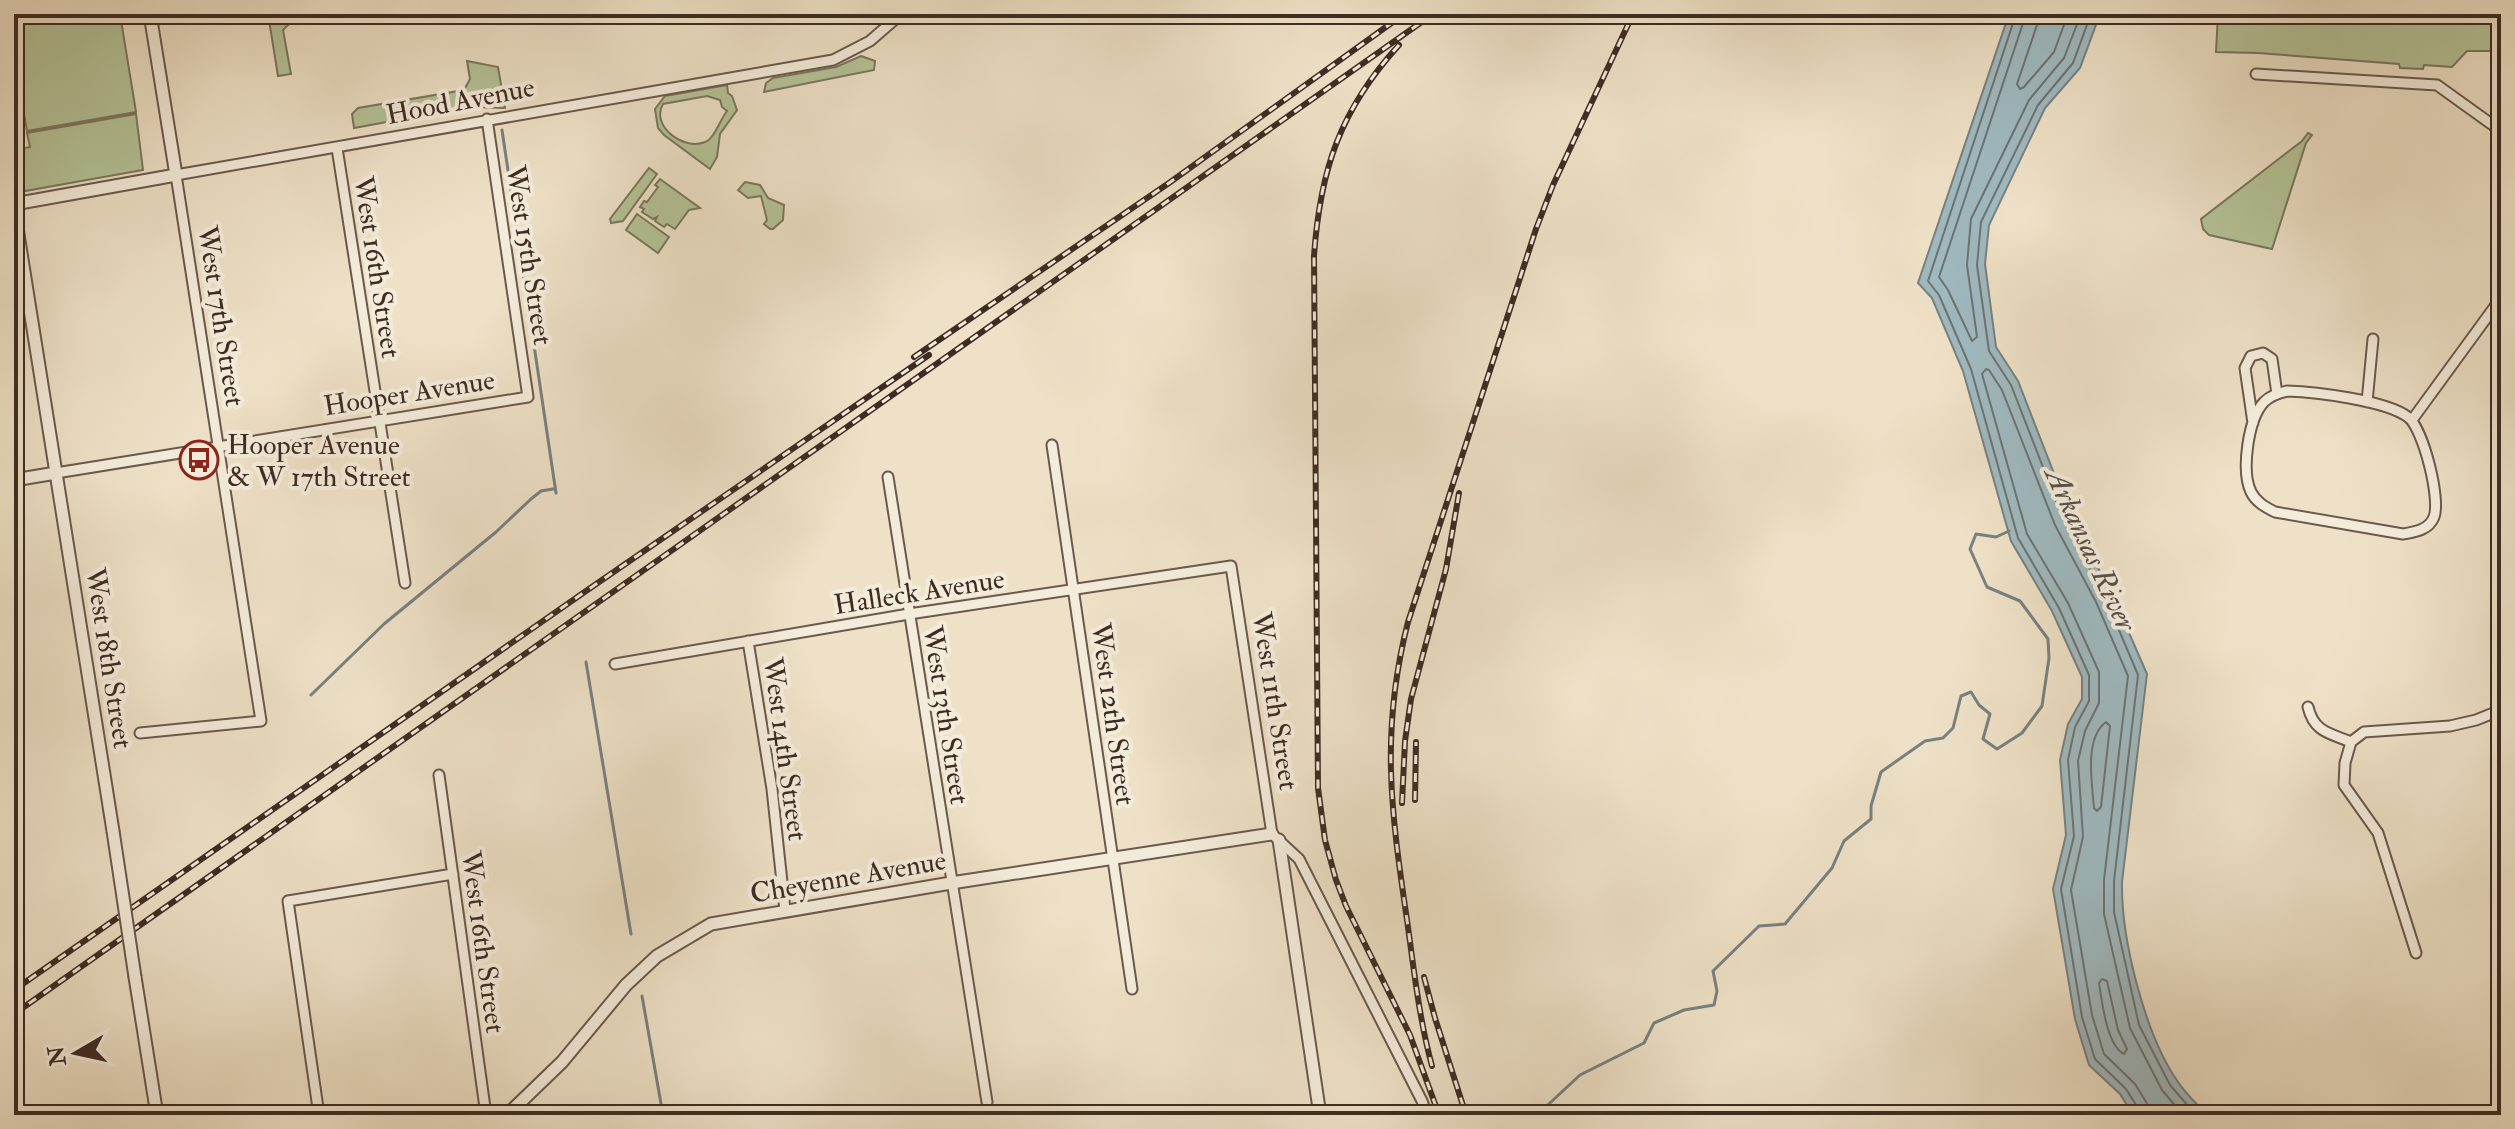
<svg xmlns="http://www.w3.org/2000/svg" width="2515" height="1129" font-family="'IM FELL Double Pica',serif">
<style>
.green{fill:#b5c398;stroke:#7a785e;stroke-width:2;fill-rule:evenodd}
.water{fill:#9fbac1;stroke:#788182;stroke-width:2}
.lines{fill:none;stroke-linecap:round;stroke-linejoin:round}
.shore{stroke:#6e7372;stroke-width:2}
.stream{stroke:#788182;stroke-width:3}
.minor-casing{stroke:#6a594d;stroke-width:13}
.tertiary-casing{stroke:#6a594d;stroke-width:15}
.minor{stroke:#f4ecdb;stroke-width:9}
.tertiary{stroke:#f4ecdb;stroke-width:11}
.rail-casing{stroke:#3e2c24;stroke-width:6}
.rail{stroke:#f4ecdb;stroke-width:3;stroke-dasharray:9;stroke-linecap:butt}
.tertiary-bridge-casing{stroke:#6a594d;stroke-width:15;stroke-linecap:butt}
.tertiary-bridge{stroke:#f4ecdb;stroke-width:11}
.labels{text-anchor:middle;stroke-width:8;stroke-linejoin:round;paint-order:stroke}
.street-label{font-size:28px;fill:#3e2c24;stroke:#f4ecdb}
.poi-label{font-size:28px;fill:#3e2c24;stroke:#f4ecdb;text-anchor:start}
.water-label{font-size:30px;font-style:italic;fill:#56504b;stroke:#f4ecdb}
</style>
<rect width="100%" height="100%" fill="#eee1c7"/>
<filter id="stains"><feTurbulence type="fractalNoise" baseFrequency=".0025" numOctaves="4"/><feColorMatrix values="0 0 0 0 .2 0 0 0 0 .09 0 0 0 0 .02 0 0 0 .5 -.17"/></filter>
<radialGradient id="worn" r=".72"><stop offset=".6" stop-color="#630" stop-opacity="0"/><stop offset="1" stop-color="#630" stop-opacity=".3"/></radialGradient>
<path class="green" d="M 14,14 L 120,14 L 136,112 L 27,131 L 14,59 Z
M 268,14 L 288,14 L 290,23 L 283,30 L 291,74 L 278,76 Z
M 2218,14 L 2501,14 L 2501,51 L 2467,51 L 2452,67 L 2424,65 L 2423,69 L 2400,68 L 2399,64 L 2258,53 L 2216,52 Z
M 861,56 L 875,61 L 874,70 L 764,92 L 766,83 L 773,78 L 836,67 Z
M 467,61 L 498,67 L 505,108 L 468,107 L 354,128 L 352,114 L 358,108 L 464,90 L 470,79 Z
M 727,85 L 728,93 L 732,96 L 737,110 L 720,134 L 717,157 L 710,169 L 664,135 L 658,128 L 655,109 L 665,96 ZM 707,96 L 720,100 L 722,107 L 727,111 C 720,120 714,139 705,142 C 684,151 650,126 663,104 Z
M 136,114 L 143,170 L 14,193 L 14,150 L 30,147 L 27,133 Z
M 2308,133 L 2312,135 L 2306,143 L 2272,249 L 2209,235 L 2203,229 L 2201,219 L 2302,141 Z
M 649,168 L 657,174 L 623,221 L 611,223 L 610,219 Z
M 660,179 L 700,208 L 689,210 L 675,229 L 667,224 L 664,227 L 655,221 L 657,217 L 653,219 L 642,212 L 644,209 L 640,207 L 644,201 L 647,202 L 658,187 L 655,185 Z
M 745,182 L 760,185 L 768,198 L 784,205 L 783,220 L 773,229 L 770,229 L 764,224 L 767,220 L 761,196 L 748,198 L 738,190 Z
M 637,214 L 669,237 L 658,253 L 626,230 Z"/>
<path class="water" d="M 2009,14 L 2100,14 L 2080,68 L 2045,108 L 1989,225 L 1985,264 L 1996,347 L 2018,381 L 2071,517 L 2112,594 L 2147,674 L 2122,882 C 2121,939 2145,1035 2178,1082 C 2186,1094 2197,1104 2207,1115 L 2133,1115 L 2120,1094 L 2089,1065 L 2075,1019 L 2053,889 L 2066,835 L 2060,760 L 2068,724 L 2082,699 L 2082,677 L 2052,611 L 2011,541 L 1963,371 L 1932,298 L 1918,283 Z"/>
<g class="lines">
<path class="shore" d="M 2016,14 L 1928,281 L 1939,295 L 1971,369 L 2018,538 L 2059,608 L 2089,675 L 2089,701 L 2075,727 L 2068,760 L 2074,836 L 2061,889 L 2082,1017 L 2095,1059 L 2126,1089 L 2138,1108 L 2139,1115
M 2026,14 L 1939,277 L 1948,290 L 1972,341 L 1977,337 L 1967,265 L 1971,219 L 2029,100 L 2064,58 L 2081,14
M 2038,14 L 2037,25 L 2017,84 L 2020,89 L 2024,87 L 2054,52 L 2068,14
M 2091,14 L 2073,63 L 2038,105 L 1981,222 L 1977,265 L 1989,351 L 2011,385 L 2064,521 L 2105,597 L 2138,675 L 2114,881 L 2114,912 L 2139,1025 L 2170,1085 L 2196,1115
M 2106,722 L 2110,726 L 2101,807 L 2097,811 L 2094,808 C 2092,783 2084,738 2106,722 Z
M 2102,979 L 2107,981 L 2118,1030 L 2127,1049 L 2124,1054 C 2107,1046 2102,1002 2099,983 Z
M 2149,1115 L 2148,1105 L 2135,1084 L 2104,1054 L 2092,1015 L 2071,890 L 2083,837 L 2078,761 L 2085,731 L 2099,703 L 2099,672 L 2068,603 L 2027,534 L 1982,374 L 1986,369 L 1989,370 L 2002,390 L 2055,525 L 2096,602 L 2128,676 L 2104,880 L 2104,914 L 2130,1028 L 2162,1090 L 2183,1115"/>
<path class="stream" d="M 502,130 L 556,493
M 586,662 L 631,934
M 311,695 L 384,624 L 496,532 L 531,499 L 541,491 L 553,489
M 642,996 L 663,1115
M 1537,1115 L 1580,1075 L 1644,1043 L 1654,1023 L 1684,1010 L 1714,1005 L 1717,991 L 1713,971 L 1759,926 L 1785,924 L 1832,868 L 1844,841 L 1871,819 L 1871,806 L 1881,772 L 1925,741 L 1943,738 L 1953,728 L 1961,696 L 1971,692 L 1979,705 L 1990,714 L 1983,739 L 1997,749 L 2022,733 L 2042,706 L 2049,658 L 2048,639 L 2020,601 L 1987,587 L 1970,549 L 1976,534 L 1996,537 L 2009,531"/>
<defs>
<path id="minor" d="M 2256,74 L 2437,85 L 2501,131
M 337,148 L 405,583
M 2287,391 C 2315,392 2385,400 2408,417 C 2423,428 2441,499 2434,517 C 2429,530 2415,532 2403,534 L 2275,512 C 2265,507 2256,502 2251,492 C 2241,471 2248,419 2264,402 C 2270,396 2278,393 2287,391 Z
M 2367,402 L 2373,339
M 2412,420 L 2501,298
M 2253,423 L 2245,368 L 2251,356 L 2263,353 L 2272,359 L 2277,394
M 1052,445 L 1132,989
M 56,473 L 528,397 L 487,119
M 888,477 L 987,1102
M 748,641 L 772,789 L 785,910
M 615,664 L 909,614 L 1231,566 L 1272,834 L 1299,859 L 1422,1101 L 1427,1115
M 2308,707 C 2314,732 2329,733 2351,742
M 140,733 L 261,721 L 176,175 L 833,60 L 870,41 L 901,14
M 439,775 L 486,1115
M 2416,953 L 2378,833 L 2344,785 L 2345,763 L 2351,742 L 2364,732 L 2450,726 L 2476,720 L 2501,710
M 319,1115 L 288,901 L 453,874"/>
<path id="tertiary" d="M 14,204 L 176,175 L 150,14
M 14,209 L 113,831
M 14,480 L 56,473
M 1279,840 L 1320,1115
M 135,977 L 157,1115
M 507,1115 L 562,1062 L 626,985 L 657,956 L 711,924 L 951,883 L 1272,834"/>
</defs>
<use href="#minor" class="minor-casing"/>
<use href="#tertiary" class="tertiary-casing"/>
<use href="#minor" class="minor"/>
<use href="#tertiary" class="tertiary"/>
<defs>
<path id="rail" d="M 1399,45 C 1340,110 1320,170 1314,256 L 1318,788 L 1325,840 L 1336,880 L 1346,906 L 1410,1035 L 1439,1115
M 914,357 L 1169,183 L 1404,14
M 1415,800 L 1416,742
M 1402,803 L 1405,741 L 1411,699 L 1446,569 L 1459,493
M 1424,977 L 1435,1018 L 1466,1115
M 14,990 L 586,591 L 929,355
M 14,1014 L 1433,14
M 1432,1066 C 1419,1018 1414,970 1407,920 C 1391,811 1380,731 1408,622 L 1536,229 L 1553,185 L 1633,14"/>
</defs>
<use href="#rail" class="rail-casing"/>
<use href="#rail" class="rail"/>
<defs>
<path id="tertiary-bridge" d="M 113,831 L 135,977"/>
</defs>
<use href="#tertiary-bridge" class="tertiary-bridge-casing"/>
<use href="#tertiary-bridge" class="tertiary-bridge"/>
</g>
<defs>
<symbol id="bus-ring" viewBox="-11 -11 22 22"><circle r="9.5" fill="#f4ecdb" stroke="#8f2418" stroke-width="1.5"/><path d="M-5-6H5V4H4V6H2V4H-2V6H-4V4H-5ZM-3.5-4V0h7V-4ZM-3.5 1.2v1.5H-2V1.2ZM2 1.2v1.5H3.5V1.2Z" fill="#8f2418"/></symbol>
</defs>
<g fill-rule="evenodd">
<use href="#bus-ring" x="177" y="438" width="44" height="44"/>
</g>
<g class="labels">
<g class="street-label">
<text transform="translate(460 100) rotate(-11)" y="10">Hood Avenue</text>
<text transform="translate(530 255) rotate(81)" y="10">West 15th Street</text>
<text transform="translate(378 267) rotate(81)" y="10">West 16th Street</text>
<text transform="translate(222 316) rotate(81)" y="10">West 17th Street</text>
<text transform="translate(409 392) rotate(-9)" y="10">Hooper Avenue</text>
<text transform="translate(919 591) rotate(-9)" y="10">Halleck Avenue</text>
<text transform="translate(110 658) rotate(81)" y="10">West 18th Street</text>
<text transform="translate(1276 701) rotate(81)" y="10">West 11th Street</text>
<text transform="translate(1114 714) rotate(82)" y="10">West 12th Street</text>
<text transform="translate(947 715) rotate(81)" y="10">West 13th Street</text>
<text transform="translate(786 749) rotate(82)" y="10">West 14th Street</text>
<text transform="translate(848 876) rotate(-10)" y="10">Cheyenne Avenue</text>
<text transform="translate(484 942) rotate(82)" y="10">West 16th Street</text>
</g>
<g class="poi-label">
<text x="227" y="454">Hooper Avenue<tspan x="227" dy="32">&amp; W 17th Street</tspan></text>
</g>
<g class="water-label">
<text transform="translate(2091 549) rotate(65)" y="10">Arkansas River</text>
</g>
</g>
<rect width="2515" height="1129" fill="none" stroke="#eee1c7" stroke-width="48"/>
<rect x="16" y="16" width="2483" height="1097" fill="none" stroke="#3e2c24" stroke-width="4"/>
<rect x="24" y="24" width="2467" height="1081" fill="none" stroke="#3e2c24" stroke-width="2"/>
<g transform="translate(76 1053) rotate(261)" stroke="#f4ecdb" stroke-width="6" paint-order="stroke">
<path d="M0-6L14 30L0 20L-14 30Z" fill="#3e2c24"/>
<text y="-12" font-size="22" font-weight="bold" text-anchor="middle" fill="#3e2c24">N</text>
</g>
<rect width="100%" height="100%" filter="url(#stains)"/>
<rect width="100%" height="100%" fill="url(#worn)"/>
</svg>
